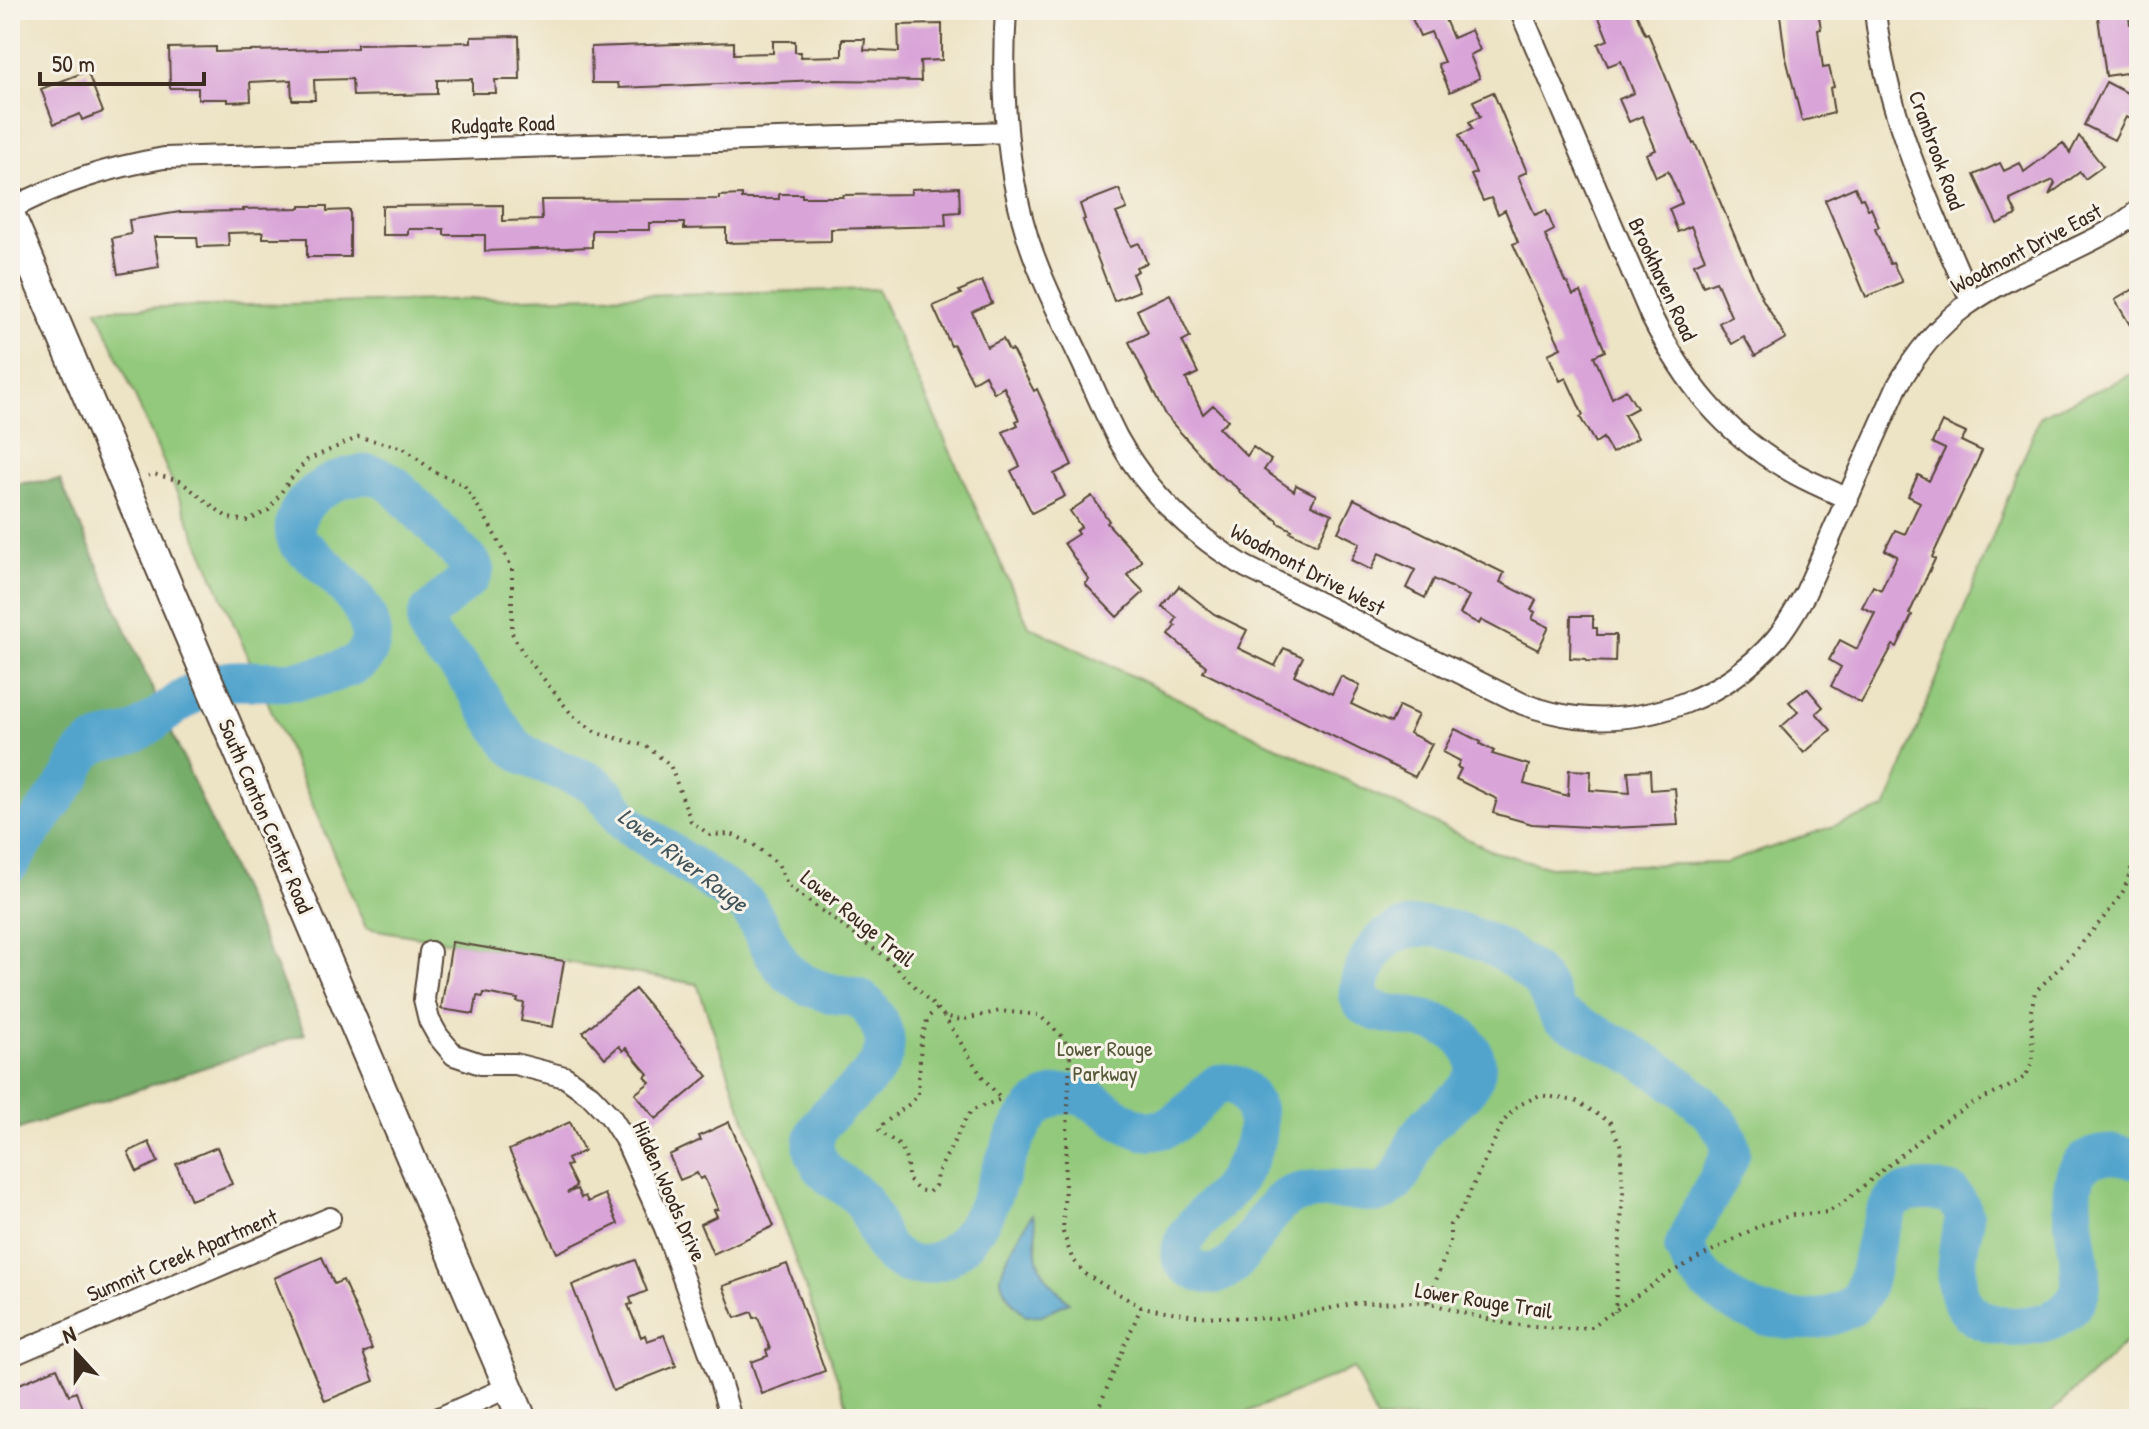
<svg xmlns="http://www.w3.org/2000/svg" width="2149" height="1429" font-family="'Patrick Hand',sans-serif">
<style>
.green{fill:#93c97b;stroke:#677a4c;stroke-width:2}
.forest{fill:#76ad6b;stroke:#586c44;stroke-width:2}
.water{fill:#53a4cd;stroke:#476776;stroke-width:2}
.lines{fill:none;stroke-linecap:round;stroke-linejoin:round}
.river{stroke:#53a4cd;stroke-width:40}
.building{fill:#d9a4d8}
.street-casing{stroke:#564637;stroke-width:24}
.secondary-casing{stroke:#564637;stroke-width:32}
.path{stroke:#564637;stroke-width:4;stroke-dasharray:2 6;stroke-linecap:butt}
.street{stroke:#fff;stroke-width:20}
.secondary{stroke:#fff;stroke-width:28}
.labels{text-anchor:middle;stroke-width:6;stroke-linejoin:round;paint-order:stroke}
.street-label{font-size:22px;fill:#3b2a1e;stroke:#f7f3e8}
.park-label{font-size:22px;fill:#555a3a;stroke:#f7f3e8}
.water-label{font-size:24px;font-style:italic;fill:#43555b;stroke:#f7f3e8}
</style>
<rect width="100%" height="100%" fill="#f7f3e8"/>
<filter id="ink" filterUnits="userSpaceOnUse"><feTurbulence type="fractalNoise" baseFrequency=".0125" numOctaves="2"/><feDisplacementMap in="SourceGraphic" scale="16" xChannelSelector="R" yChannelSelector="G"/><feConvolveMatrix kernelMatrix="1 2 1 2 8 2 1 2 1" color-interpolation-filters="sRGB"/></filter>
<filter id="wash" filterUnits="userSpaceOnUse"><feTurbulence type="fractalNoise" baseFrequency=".006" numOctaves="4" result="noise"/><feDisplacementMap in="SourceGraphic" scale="32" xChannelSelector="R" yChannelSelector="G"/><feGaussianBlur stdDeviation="1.8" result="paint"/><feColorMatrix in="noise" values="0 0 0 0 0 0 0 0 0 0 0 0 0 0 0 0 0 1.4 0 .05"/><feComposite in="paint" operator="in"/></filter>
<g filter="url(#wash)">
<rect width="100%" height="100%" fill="#ede3c5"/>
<path class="green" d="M 877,289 L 1029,626 L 1492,851 L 1550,867 L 1726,863 L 1886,808 L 2040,416 L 2139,371 L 2139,1330 L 2044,1419 L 1376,1419 L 1354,1368 L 1230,1419 L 852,1419 L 697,984 L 366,928 L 97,309 Z"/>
<path class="forest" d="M 60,480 L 305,1034 L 10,1132 L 10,484 Z"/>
<path class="water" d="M 1032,1214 C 1039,1226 1035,1240 1037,1253 C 1040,1275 1054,1287 1069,1302 L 1042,1315 L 1026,1316 C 1016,1306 1003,1294 1001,1279 C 1000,1264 1024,1229 1032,1214 Z"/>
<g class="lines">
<path class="river" d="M 10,863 C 29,834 50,806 70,778 C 77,768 78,756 89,748 C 106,736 124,740 140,730 C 164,716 185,694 212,684 C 231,678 252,681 272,681 C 296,682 321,678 343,669 C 353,666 362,662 367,652 C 387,612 322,565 297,541 C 283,504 338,471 371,475 C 380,476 386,480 394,485 L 472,565 L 474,570 L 471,576 L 429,613 C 425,622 427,629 431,637 C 437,649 449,655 457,664 C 479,688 493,723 515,747 L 528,757 L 593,783 L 609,799 L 625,822 L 746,904 C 762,925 772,959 791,975 C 803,985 820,991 835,994 C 842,995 852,996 859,999 C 869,1004 876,1017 881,1027 C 906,1083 796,1109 816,1156 C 826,1180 843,1181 859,1197 C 876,1214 875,1244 896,1258 C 914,1270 936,1265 952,1253 C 988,1227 996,1176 1015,1138 C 1022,1125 1029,1112 1040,1104 C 1093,1067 1117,1143 1162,1129 C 1185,1122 1199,1098 1218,1084 C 1231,1082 1242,1086 1249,1097 C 1268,1126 1249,1162 1231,1187 C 1217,1206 1146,1257 1203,1273 C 1241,1284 1259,1212 1288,1197 C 1311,1185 1354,1191 1379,1193 C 1403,1186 1408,1156 1419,1136 C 1432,1113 1476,1095 1476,1067 C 1476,1059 1473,1051 1468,1045 C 1443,1007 1371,1024 1360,999 C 1355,987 1365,969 1370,958 C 1401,895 1504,942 1539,979 C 1549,989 1551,1004 1560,1016 C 1580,1027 1600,1036 1620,1047 C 1648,1062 1737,1118 1730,1154 C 1728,1162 1723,1169 1720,1176 C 1708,1200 1692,1223 1684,1248 C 1706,1295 1758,1323 1809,1320 C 1826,1318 1847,1313 1858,1299 C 1870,1284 1871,1259 1876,1241 C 1878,1233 1882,1225 1884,1218 C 1887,1212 1888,1206 1893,1201 C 1907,1188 1934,1190 1951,1194 C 1956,1201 1962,1207 1964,1215 C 1965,1223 1962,1231 1960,1239 C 1954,1278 1950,1315 1998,1325 C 2016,1329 2041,1326 2058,1317 C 2067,1312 2078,1300 2080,1290 C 2088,1258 2048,1166 2098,1156 C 2113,1153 2126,1154 2139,1161"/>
</g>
<g id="blocks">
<path class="building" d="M 1408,10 L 1441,10 L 1453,38 L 1471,30 L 1480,50 L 1470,55 L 1480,78 L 1450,92 L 1438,64 L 1444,62 L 1431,32 L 1420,36 Z
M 1596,10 L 1635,10 L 1645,34 L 1648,33 L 1693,144 L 1695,143 L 1742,253 L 1743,253 L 1763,300 L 1786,338 L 1755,356 L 1744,337 L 1732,344 L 1719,323 L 1731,316 L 1716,281 L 1703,286 L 1694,264 L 1705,259 L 1691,226 L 1678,232 L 1669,209 L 1682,203 L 1668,171 L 1656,177 L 1646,154 L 1656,150 L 1642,116 L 1629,122 L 1619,99 L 1634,93 L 1621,61 L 1608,66 L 1598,44 L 1608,40 Z
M 1811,10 L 1818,10 L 1821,29 L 1818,30 L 1823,68 L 1829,67 L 1834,87 L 1830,88 L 1834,113 L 1802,121 L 1785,54 L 1780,15 Z
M 2097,10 L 2128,10 L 2130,24 L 2139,23 L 2139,45 L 2136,45 L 2139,71 L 2106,76 Z
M 942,24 L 942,60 L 920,61 L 921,81 L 820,80 L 619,88 L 618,83 L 592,83 L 591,47 L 734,42 L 734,54 L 773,53 L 773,41 L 795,41 L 795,52 L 801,52 L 800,57 L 842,56 L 842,39 L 865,39 L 864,50 L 899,52 L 898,25 Z
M 519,36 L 520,80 L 495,80 L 496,93 L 472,93 L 472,79 L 437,80 L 437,94 L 353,96 L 352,79 L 314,80 L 315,100 L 292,100 L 291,80 L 250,82 L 251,101 L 228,102 L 228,99 L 198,99 L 198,88 L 170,88 L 169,48 L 216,47 L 216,52 L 357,48 L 357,44 L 471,42 L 471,37 Z
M 87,71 L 103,112 L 82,120 L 80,114 L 54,124 L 41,89 Z
M 2106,82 L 2139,99 L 2139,111 L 2134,121 L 2126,117 L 2114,140 L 2084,125 Z
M 1493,92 L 1527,172 L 1518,176 L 1535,215 L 1546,210 L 1554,230 L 1545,235 L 1565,282 L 1567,282 L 1573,295 L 1581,292 L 1605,351 L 1594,356 L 1612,398 L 1626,390 L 1637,408 L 1624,415 L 1638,438 L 1612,453 L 1603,438 L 1595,443 L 1580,417 L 1583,415 L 1566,378 L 1560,381 L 1548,354 L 1561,348 L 1513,244 L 1518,242 L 1505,210 L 1498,214 L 1491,198 L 1483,201 L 1471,175 L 1476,173 L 1459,135 L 1472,129 L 1469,122 L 1480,117 L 1473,101 Z
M 2079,136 L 2103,166 L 2085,179 L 2080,172 L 2049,195 L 2055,183 L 2053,180 L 2010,200 L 2017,215 L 1997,224 L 1974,175 L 2000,163 L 2004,171 L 2020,163 L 2024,172 L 2063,143 L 2070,153 Z
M 959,187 L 960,212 L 945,213 L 946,226 L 831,229 L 831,241 L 726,243 L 726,228 L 684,229 L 684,223 L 649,223 L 649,230 L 592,230 L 592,247 L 485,251 L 485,235 L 444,235 L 444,229 L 408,229 L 408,235 L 382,235 L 382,206 L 503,205 L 503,221 L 542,220 L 541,200 L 719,199 L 719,196 L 742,195 L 742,199 L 779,199 L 779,194 L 802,194 L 802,197 L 843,197 L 843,195 L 911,194 L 911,189 Z
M 1855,187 L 1860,199 L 1863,198 L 1868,209 L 1871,208 L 1879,227 L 1875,229 L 1890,264 L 1893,263 L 1902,282 L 1866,297 L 1825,200 Z
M 1119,189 L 1127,209 L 1116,213 L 1131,246 L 1139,243 L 1147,263 L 1136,267 L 1138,271 L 1132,274 L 1139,291 L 1114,301 L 1083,220 L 1085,219 L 1080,204 Z
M 300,206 L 327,206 L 327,211 L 350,210 L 350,257 L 307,257 L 307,238 L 263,238 L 263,232 L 228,233 L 229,246 L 198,247 L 197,237 L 154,237 L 159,267 L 118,274 L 112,238 L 131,234 L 129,220 L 180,212 L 244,211 L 243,209 L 300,208 Z
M 982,281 L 992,303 L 972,312 L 987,347 L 1003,339 L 1009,351 L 1012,350 L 1034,391 L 1037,389 L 1072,465 L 1054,474 L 1065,496 L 1032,513 L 1011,471 L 1020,466 L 1003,432 L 1018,425 L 1016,421 L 1019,420 L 1004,387 L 994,393 L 985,375 L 973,382 L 954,345 L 951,346 L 933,306 L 961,294 L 959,291 Z
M 2139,286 L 2139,340 L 2115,300 Z
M 1170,294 L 1190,337 L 1182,341 L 1198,373 L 1186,379 L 1203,414 L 1213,405 L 1228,420 L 1219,428 L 1247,456 L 1253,447 L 1271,460 L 1264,470 L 1294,491 L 1296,485 L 1316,495 L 1311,505 L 1332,514 L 1317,545 L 1290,532 L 1292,530 L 1278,523 L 1278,521 L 1239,492 L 1240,490 L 1215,471 L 1164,414 L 1129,342 L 1148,333 L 1137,310 Z
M 1942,422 L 1966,433 L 1961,441 L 1982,451 L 1932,557 L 1935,559 L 1909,614 L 1912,615 L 1897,647 L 1893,645 L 1861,703 L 1831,686 L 1841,667 L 1829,660 L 1840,640 L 1857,649 L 1875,613 L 1862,607 L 1873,586 L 1881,590 L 1897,556 L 1885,550 L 1895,530 L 1905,534 L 1920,502 L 1908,496 L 1918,475 L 1929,481 L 1945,449 L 1932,443 Z
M 1092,496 L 1109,521 L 1107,523 L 1142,561 L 1127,575 L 1144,592 L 1117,617 L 1085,584 L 1089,580 L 1064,543 L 1078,534 L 1076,531 L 1081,527 L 1070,511 Z
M 1354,499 L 1504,573 L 1500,582 L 1536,600 L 1531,610 L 1535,612 L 1532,619 L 1549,627 L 1538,650 L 1481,620 L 1479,624 L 1460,614 L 1469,596 L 1434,579 L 1425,598 L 1406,588 L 1415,570 L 1379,553 L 1371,570 L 1351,560 L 1360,543 L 1338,532 Z
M 1179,586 L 1214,614 L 1247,630 L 1238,648 L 1275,666 L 1284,648 L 1303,657 L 1294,675 L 1332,694 L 1341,676 L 1360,686 L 1351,704 L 1391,723 L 1399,706 L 1418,715 L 1409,733 L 1432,744 L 1415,777 L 1203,672 L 1206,666 L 1169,635 L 1176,626 L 1173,624 L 1177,618 L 1162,606 Z
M 1571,616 L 1593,616 L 1593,628 L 1597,628 L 1597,635 L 1616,635 L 1615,662 L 1586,661 L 1586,659 L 1570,658 Z
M 1807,688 L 1823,707 L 1816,713 L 1831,730 L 1804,753 L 1781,727 L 1798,712 L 1789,702 Z
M 1455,729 L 1481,742 L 1480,744 L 1494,751 L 1492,754 L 1529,765 L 1524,784 L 1568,796 L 1569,770 L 1591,771 L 1590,790 L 1630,793 L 1628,771 L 1650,770 L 1651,790 L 1675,788 L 1678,825 L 1610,828 L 1532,824 L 1493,813 L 1497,799 L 1456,779 L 1461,769 L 1457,767 L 1460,761 L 1443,752 Z
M 452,942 L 564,961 L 553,1027 L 521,1021 L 524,1003 L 517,1002 L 518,999 L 484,993 L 483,997 L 477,996 L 474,1014 L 441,1009 Z
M 635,989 L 708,1076 L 656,1119 L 635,1094 L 650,1082 L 645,1077 L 648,1074 L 626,1048 L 623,1051 L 619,1046 L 605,1058 L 583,1032 Z
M 570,1122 L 584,1151 L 567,1159 L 570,1165 L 566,1166 L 576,1186 L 567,1193 L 577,1189 L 581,1198 L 585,1196 L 588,1202 L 605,1194 L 618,1224 L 557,1253 L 509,1150 Z
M 729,1122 L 774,1226 L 713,1254 L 700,1224 L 717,1216 L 714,1210 L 718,1209 L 704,1177 L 700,1179 L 697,1173 L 680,1180 L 669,1155 L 701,1140 L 699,1136 Z
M 149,1142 L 158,1162 L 137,1172 L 128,1152 Z
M 217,1147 L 232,1184 L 191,1200 L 176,1164 Z
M 322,1257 L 334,1284 L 343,1280 L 360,1319 L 372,1349 L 363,1353 L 374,1381 L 325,1401 L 274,1278 Z
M 635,1260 L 647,1291 L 630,1298 L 632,1304 L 628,1305 L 641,1337 L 645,1335 L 647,1341 L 664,1335 L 676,1366 L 613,1391 L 572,1285 Z
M 787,1264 L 825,1371 L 762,1394 L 751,1362 L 768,1356 L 766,1350 L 770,1349 L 758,1317 L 754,1318 L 752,1312 L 735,1318 L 723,1286 Z
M 57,1368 L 69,1395 L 76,1392 L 86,1419 L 21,1419 L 10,1393 L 10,1388 Z"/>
</g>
</g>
<g filter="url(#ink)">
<use href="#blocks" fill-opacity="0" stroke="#564637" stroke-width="2"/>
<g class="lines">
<defs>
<path id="street" d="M 1006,10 C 1001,87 1005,165 1028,239 C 1042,282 1063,322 1082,362 C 1094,388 1105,414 1118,439 C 1149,494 1192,535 1246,567 L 1523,704 C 1540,710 1558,715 1576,717 C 1651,725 1725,697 1775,640 C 1787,626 1796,610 1805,594 L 1897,387 C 1940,309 1987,289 2064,254 C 2090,241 2117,230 2139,210
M 1520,10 L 1651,316 C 1684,381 1722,431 1787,469 C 1806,481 1828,489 1848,499
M 1875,10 C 1885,113 1931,207 1971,301
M 10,209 C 63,182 106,168 164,158 L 1007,132
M 430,952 L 424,999 L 429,1020 L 438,1036 L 454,1055 L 481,1064 L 515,1064 L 565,1077 L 590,1095 L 610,1116 L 626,1141 L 665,1228 L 720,1381 L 731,1419
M 10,1356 L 330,1218
M 437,1419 L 509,1387"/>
<path id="secondary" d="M 10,214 L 522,1419"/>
</defs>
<use href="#street" class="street-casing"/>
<use href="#secondary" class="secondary-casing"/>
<path class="path" d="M 148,476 L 153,474 L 180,481 L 228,518 L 248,521 L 269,510 L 289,481 L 307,460 L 359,437 L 404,448 L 433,471 L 464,485 L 488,522 L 512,568 L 512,633 L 523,653 L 573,716 L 597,733 L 646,746 L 670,765 L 691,821 L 710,835 L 731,834 L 753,844 L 778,864 L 788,886 L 889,960 L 944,1016 L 961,1020 L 1000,1011 L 1039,1015 L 1064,1038 L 1070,1058 L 1063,1232 L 1072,1258 L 1085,1274 L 1141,1307 L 1195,1316 L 1277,1319 L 1357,1303 L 1428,1302 L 1455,1311 L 1509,1324 L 1569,1329 L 1591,1327 L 1668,1274 L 1761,1225 L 1793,1215 L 1828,1212 L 1844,1202 L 1935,1127 L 1969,1105 L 2005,1089 L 2026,1076 L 2033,1059 L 2031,1011 L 2035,992 L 2071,956 L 2111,909 L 2124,890 L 2139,846
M 937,1009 L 928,1017 L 921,1041 L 918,1094 L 912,1102 L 878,1128 C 883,1136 886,1136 894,1141 C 906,1150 908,1165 908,1179 L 918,1190 L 929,1192 L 935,1186 L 937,1174 L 967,1117 L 973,1110 L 1001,1099 L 981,1075 L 944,1016
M 1428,1302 L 1450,1242 L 1450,1225 L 1461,1211 L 1503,1122 L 1517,1106 L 1540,1095 L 1576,1101 L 1610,1122 L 1620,1144 L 1623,1193 L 1615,1312
M 1094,1419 L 1141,1307"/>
<use href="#street" class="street"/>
<use href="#secondary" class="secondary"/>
</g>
</g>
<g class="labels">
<g class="street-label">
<text transform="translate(503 124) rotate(-2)" y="8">Rudgate Road</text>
<text transform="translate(1937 150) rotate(70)" y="8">Cranbrook Road</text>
<text transform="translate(2026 248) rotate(-28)" y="8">Woodmont Drive East</text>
<text transform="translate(1663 279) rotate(65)" y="8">Brookhaven Road</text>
<text transform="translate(1308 569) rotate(28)" y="8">Woodmont Drive West</text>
<text transform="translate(266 816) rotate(67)" y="8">South Canton Center Road</text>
<text transform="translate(858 918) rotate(39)" y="8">Lower Rouge Trail</text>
<text transform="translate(670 1191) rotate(66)" y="8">Hidden Woods Drive</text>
<text transform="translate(182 1255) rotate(-23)" y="8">Summit Creek Apartment</text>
<text transform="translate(1484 1300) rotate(9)" y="8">Lower Rouge Trail</text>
</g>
<g class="park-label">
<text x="1105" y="1056">Lower Rouge<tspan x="1105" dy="25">Parkway</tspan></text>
</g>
<g class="water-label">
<text transform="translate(683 860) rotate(37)" y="8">Lower River Rouge</text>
</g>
</g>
<rect width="2149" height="1429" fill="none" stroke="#f7f3e8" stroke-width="40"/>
<g transform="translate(76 1353) rotate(339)" stroke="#f7f3e8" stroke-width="6" paint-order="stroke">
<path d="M0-6L14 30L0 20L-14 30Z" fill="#3b2a1e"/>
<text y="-12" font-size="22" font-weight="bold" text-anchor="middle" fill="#3b2a1e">N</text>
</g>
<path d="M40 72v12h164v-12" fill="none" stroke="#3b2a1e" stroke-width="4"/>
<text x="52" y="72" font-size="24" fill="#3b2a1e" stroke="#f7f3e8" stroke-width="6" paint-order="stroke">50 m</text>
</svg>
